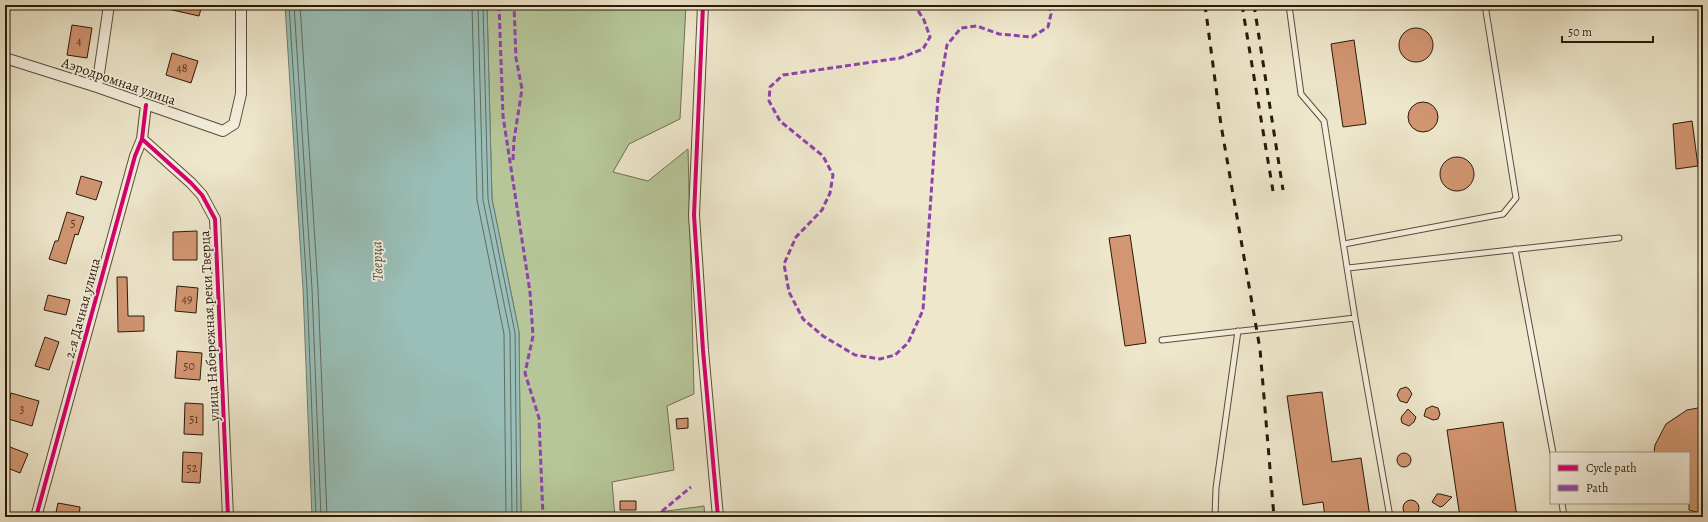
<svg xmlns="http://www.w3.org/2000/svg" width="1708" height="522" font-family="Alegreya,serif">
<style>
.green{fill:#b6c699;stroke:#707050}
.water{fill:#99bfb8;stroke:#6d7d72}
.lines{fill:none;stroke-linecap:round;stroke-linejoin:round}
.shore{stroke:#626c60;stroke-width:1}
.building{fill:#d29672;stroke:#2a1a08}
.service-casing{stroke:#5b4d39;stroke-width:7}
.minor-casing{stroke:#5b4d39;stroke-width:12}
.service{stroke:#f4efde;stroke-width:5}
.minor{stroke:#f4efde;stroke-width:10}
.rail{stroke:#2a1a08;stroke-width:3;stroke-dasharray:7 7;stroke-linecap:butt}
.quiet{stroke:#8e44ad;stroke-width:3;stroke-dasharray:6 3;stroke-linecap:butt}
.cycleway-casing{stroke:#f4efde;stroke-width:6}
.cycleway{stroke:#d6006c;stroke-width:4}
.labels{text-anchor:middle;stroke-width:3.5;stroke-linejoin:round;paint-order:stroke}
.number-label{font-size:12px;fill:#543922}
.street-label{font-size:14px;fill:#2a1a08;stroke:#f4efde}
.water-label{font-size:15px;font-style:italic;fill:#515446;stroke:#f4efde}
</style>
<rect width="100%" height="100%" fill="#eee7cc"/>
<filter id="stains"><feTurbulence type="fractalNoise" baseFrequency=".005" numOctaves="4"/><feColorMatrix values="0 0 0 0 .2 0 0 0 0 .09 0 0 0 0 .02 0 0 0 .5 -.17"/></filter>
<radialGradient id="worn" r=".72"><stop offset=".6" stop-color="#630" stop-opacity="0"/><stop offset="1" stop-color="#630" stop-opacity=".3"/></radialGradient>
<path class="green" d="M 487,5 L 686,5 L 680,119 L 629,144 L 613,172 L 648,181 L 688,149 L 694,394 L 667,406 L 674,470 L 612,482 L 615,517 L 521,517 L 519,332 L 492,199 Z
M 704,506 L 705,517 L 623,517 Z"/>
<path class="water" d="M 285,5 L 487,5 L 492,199 L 519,332 L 521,517 L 312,517 L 303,289 Z"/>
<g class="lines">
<path class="shore" d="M 289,5 L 307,289 L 316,517
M 294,5 L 312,289 L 321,517
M 300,5 L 318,289 L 327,517
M 472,5 L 477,200 L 504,334 L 506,517
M 478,5 L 483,200 L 510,333 L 512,517
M 483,5 L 488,199 L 515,333 L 517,517"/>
</g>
<path class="building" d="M 169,5 L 202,5 L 199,16 L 168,9 Z
M 72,25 L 92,28 L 87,58 L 67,55 Z
M1399 45a17 17 0 1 1 34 0a17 17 0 1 1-34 0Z
M 1354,40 L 1366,124 L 1343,127 L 1331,44 Z
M 172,53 L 198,61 L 191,83 L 166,75 Z
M1408 117a15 15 0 1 1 30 0a15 15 0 1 1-30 0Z
M 1692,121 L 1698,166 L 1676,169 L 1673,124 Z
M1440 174a17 17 0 1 1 34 0a17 17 0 1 1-34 0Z
M 81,176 L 102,182 L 96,200 L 76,194 Z
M 67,212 L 84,217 L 78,235 L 75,234 L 66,264 L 49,259 L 55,241 L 58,241 Z
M 197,231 L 197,260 L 173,260 L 173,232 Z
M 1130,235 L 1146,343 L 1125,346 L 1109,238 Z
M 117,277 L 127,277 L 128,316 L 144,316 L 144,331 L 118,332 Z
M 177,286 L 198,288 L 196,313 L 175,311 Z
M 48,295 L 70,300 L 66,315 L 44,310 Z
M 45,337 L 59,342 L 49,370 L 35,366 Z
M 177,351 L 202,353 L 200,380 L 175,378 Z
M 1406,387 L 1409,389 L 1412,394 L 1407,403 L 1400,401 L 1397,395 L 1400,389 Z
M 1322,392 L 1332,462 L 1361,458 L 1370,517 L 1325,517 L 1323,502 L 1303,505 L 1287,396 Z
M 11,393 L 39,401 L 32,426 L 5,418 Z
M 185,403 L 203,404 L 203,435 L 184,434 Z
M 1432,406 L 1438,408 L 1440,414 L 1438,419 L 1433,420 L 1424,416 L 1426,409 Z
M 1703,407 L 1703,514 L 1689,510 L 1689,453 L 1654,453 L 1655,445 L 1666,424 L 1687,410 Z
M 1408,409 L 1416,417 L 1414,422 L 1409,426 L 1402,423 L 1401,419 L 1402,416 Z
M 688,418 L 688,428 L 677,429 L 676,419 Z
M 1503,422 L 1517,517 L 1460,517 L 1447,430 Z
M 10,447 L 28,454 L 20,473 L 5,467 L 5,460 Z
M 183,452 L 202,453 L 200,483 L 182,482 Z
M1397 460a7 7 0 1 1 14 0a7 7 0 1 1-14 0Z
M 1437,494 L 1440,494 L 1452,497 L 1443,506 L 1440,507 L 1432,502 Z
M1403 508a8 8 0 1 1 16 0a8 8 0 1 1-16 0Z
M 620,501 L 636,501 L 636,510 L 620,510 Z
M 58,503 L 80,507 L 79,517 L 55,517 Z"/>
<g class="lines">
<defs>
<path id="service" d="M 1289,5 L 1301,94 L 1324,121 L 1355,318 L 1390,517
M 1344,244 L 1503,214 L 1516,198 L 1485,5
M 1515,249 L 1553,453
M 1348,268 L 1619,238
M 1162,340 L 1355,318
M 1562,503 L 1564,517
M 1215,517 L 1216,488 L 1238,331"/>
<path id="minor" d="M 703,5 L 694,215 L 703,350 L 718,517
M 5,58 L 97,87 L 223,131 L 234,124 L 241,94 L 241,5
M 97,87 L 109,5
M 142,139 L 191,183 L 202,195 L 215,219 L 228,517
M 36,517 L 135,156 L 142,139 L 146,105"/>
</defs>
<use href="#service" class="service-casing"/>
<use href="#minor" class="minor-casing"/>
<use href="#service" class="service"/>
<use href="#minor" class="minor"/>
<path class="rail" d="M 1205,5 L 1221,125 L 1260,349 L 1274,517
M 1242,5 L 1273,191
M 1254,5 L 1283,190"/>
<path class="quiet" d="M 499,5 L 503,116 L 530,292 L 533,336 L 525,373 L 539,418 L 543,517
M 912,5 L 915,6 L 924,20 L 930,37 L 923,49 L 900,58 L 783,75 L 770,87 L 769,101 L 780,121 L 823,156 L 833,175 L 830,193 L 822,210 L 796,237 L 784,264 L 789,292 L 803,319 L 823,336 L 855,355 L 880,359 L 895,355 L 908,343 L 923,310 L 938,96 L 947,45 L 961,28 L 977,26 L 999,34 L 1032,37 L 1048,27 L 1051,14 L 1049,5
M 513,160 L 514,140 L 522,89 L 516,58 L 514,5
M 655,517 L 691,487"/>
<defs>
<path id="cycleway" d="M 703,5 L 694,215 L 703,350 L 718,517
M 142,139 L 191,183 L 202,195 L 215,219 L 228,517
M 36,517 L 135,156 L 142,139 L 146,105"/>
</defs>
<use href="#cycleway" class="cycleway-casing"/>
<use href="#cycleway" class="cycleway"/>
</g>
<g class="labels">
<g class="number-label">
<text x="79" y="45">4</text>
<text x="182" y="72">48</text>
<text x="73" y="227">5</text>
<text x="187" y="303">49</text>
<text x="189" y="370">50</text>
<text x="22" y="413">3</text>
<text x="194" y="423">51</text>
<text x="192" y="472">52</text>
</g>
<g class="street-label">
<text transform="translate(119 81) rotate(19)" y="5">Аэродромная улица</text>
<text transform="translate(82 308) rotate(-75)" y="5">2-я Дачная улица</text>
<text transform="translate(209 326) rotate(-93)" y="5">улица Набережная реки Тверца</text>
</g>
<g class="water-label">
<text transform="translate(377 261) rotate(-92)" y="5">Тверца</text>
</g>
</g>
<rect width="1708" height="522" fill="none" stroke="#eee7cc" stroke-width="20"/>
<rect x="6" y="6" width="1696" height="510" fill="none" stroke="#2a1a08" stroke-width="2"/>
<rect x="10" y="10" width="1688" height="502" fill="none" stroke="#2a1a08"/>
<rect x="1550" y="452" width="140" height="52" fill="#f4efde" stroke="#a39a88"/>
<rect x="1558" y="465" width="20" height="6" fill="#d6006c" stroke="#a39a88"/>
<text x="1586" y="472" font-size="12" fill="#2a1a08">Cycle path</text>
<rect x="1558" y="485" width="20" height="6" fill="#8e44ad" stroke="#a39a88"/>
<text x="1586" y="492" font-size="12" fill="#2a1a08">Path</text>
<path d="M1562 36v6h91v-6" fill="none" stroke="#2a1a08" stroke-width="2"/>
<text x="1568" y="36" font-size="12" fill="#2a1a08" stroke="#f4efde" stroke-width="3" paint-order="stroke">50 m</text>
<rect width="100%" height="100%" filter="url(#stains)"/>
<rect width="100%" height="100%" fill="url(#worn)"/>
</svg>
